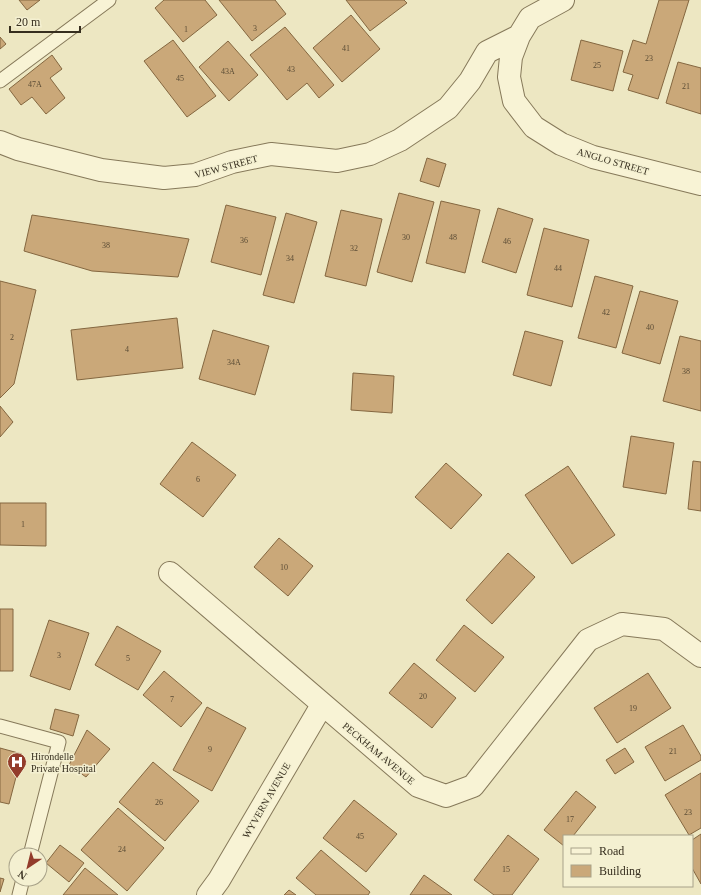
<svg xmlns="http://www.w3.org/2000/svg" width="701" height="895" font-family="'Times New Roman',serif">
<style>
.building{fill:#caa879;stroke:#846740}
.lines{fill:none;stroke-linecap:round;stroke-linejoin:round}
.lane-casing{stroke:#86795a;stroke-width:15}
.street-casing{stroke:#86795a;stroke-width:24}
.lane{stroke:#f8f3d5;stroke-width:13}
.street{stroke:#f8f3d5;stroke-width:22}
.labels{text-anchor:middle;stroke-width:3;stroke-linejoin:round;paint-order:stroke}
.number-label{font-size:8px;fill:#5b4c35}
.street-label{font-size:10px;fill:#362e1e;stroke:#f4f0d1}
.poi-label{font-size:10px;fill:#362e1e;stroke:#f4f0d1;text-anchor:start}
</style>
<rect width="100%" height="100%" fill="#ede7c2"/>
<path class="building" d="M 19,0 L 40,0 L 27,10 Z
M 164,0 L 205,0 L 217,15 L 183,42 L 155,8 Z
M 219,0 L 275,0 L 286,14 L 252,41 Z
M 346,0 L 404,0 L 407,3 L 370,31 Z
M 659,0 L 689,0 L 658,99 L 628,90 L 633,75 L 623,72 L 633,40 L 646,44 Z
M 351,15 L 380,49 L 342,82 L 313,48 Z
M 285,27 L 334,85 L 319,98 L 307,83 L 287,100 L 250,55 Z
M 0,37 L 6,44 L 0,49 Z
M 173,40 L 216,96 L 187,117 L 144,61 Z
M 581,40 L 623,51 L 613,91 L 571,80 Z
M 228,41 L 258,75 L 229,101 L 199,67 Z
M 52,55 L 62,69 L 50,78 L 65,98 L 46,114 L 32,97 L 21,105 L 9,89 Z
M 678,62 L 701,68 L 701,114 L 666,103 Z
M 427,158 L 446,164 L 439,187 L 420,181 Z
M 399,193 L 434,202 L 412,282 L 377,272 Z
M 441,201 L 480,210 L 465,273 L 426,263 Z
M 226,205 L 276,217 L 261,275 L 211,262 Z
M 498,208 L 533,219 L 516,273 L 482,262 Z
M 341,210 L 382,219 L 366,286 L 325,276 Z
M 286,213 L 317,222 L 294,303 L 263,295 Z
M 32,215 L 189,239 L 178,277 L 92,271 L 24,251 Z
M 544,228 L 589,240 L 572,307 L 527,295 Z
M 595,276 L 633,286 L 616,348 L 578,338 Z
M 0,281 L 36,290 L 14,384 L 0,398 Z
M 640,291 L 678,301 L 660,364 L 622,353 Z
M 177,318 L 183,368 L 77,380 L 71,330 Z
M 213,330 L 269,346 L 255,395 L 199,379 Z
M 525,331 L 563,341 L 551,386 L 513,375 Z
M 680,336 L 701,341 L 701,411 L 663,401 Z
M 353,373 L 394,376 L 392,413 L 351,410 Z
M 0,406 L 13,422 L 0,437 Z
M 631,436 L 674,443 L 666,494 L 623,487 Z
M 192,442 L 236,475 L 203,517 L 160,484 Z
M 693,461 L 701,462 L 701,511 L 688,509 Z
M 446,463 L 482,495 L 451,529 L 415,497 Z
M 568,466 L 615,535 L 572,564 L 525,495 Z
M 0,503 L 46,503 L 46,546 L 0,545 Z
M 279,538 L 313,566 L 288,596 L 254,567 Z
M 508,553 L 535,577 L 492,624 L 466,600 Z
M 0,609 L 13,609 L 13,671 L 0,671 Z
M 49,620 L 89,633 L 70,690 L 30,676 Z
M 464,625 L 504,657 L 475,692 L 436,660 Z
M 117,626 L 161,651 L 138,690 L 95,665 Z
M 414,663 L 456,698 L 432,728 L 389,693 Z
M 164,671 L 202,703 L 181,727 L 143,695 Z
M 648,673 L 671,708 L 617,743 L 594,708 Z
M 207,707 L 246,728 L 212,791 L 173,770 Z
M 55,709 L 79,715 L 73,736 L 50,729 Z
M 683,725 L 701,756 L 701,760 L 665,781 L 645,747 Z
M 87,730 L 110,749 L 86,777 L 69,765 Z
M 0,748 L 22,754 L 9,804 L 0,802 Z
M 625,748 L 634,762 L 615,774 L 606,760 Z
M 153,762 L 199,801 L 165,841 L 119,802 Z
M 701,773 L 701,828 L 689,835 L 665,795 Z
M 576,791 L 596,807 L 573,836 L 564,836 L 564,846 L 544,830 Z
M 354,800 L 397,834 L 366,872 L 323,838 Z
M 118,808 L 164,848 L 127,891 L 81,850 Z
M 701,834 L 701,884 L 692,868 L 692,840 Z
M 508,835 L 539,859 L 512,895 L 494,895 L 474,880 Z
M 60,845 L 84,863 L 69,882 L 46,863 Z
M 321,850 L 370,892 L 368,895 L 316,895 L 296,878 Z
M 85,868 L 118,895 L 63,895 Z
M 424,875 L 452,895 L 410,895 Z
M 0,878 L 4,879 L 0,892 Z
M 289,890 L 296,895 L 284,895 Z"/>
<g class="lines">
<defs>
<path id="lane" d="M 0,81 L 109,0
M 0,726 L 59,742 L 30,855
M 19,895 L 23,879"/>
<path id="street" d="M 519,36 L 511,57 L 509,77 L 514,101 L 534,127 L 561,144 L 593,157 L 701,184
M 0,142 L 18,149 L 101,170 L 164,178 L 195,175 L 232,162 L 271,154 L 337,161 L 370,154 L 400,140 L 448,108 L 470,81 L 487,52 L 519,36 L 530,18 L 563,0
M 170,573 L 418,786 L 446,796 L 473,786 L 588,640 L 622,624 L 664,629 L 701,656
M 208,895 L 219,880 L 322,705"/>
</defs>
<use href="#lane" class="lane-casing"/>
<use href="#street" class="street-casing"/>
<use href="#lane" class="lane"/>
<use href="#street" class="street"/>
</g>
<defs>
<symbol id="hospital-pin" viewBox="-11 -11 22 30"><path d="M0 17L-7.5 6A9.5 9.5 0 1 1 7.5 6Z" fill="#933c2b" stroke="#f4f0d1"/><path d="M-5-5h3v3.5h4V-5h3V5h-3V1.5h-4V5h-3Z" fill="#fff"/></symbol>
</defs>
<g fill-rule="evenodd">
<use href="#hospital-pin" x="6" y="751" width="22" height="30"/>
</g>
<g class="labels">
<g class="number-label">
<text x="255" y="31">3</text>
<text x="186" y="32">1</text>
<text x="346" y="51">41</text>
<text x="649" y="61">23</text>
<text x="597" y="68">25</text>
<text x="291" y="72">43</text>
<text x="228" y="74">43A</text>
<text x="180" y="81">45</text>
<text x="35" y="87">47A</text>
<text x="686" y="89">21</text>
<text x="406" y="240">30</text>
<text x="453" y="240">48</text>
<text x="244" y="243">36</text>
<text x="507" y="244">46</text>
<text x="106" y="248">38</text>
<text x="354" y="251">32</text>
<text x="290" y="261">34</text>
<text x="558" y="271">44</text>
<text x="606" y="315">42</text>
<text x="650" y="330">40</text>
<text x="12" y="340">2</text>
<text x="127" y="352">4</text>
<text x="234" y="365">34A</text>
<text x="686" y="374">38</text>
<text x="198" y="482">6</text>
<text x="23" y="527">1</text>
<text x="284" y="570">10</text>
<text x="59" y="658">3</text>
<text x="128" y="661">5</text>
<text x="423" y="699">20</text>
<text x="172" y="702">7</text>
<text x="633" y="711">19</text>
<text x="210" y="752">9</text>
<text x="673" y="754">21</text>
<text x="159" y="805">26</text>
<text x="688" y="815">23</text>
<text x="570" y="822">17</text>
<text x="360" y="839">45</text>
<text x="122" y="852">24</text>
<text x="506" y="872">15</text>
</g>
<g class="street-label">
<text transform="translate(613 161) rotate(16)" y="4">ANGLO STREET</text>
<text transform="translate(226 166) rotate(-15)" y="4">VIEW STREET</text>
<text transform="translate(379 753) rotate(40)" y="4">PECKHAM AVENUE</text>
<text transform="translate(266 800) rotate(-60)" y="4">WYVERN AVENUE</text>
</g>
<g class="poi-label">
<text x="31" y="760">Hirondelle<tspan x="31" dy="12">Private Hospital</tspan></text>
</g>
</g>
<rect x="563" y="835" width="130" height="52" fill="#f4f0d1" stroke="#a8a289"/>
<rect x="571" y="848" width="20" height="6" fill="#f8f3d5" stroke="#a8a289"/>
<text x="599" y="855" font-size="12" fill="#362e1e">Road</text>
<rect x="571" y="865" width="20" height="12" fill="#caa879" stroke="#a8a289"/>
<text x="599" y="875" font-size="12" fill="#362e1e">Building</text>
<g transform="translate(28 867) rotate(215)"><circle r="19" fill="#f4f0d1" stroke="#a8a289"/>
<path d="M0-3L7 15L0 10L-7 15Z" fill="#933c2b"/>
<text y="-6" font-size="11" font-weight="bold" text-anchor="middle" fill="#362e1e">N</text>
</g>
<path d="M10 26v6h70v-6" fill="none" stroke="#362e1e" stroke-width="2"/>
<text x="16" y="26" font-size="12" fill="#362e1e" stroke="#f4f0d1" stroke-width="3" paint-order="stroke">20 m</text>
</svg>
